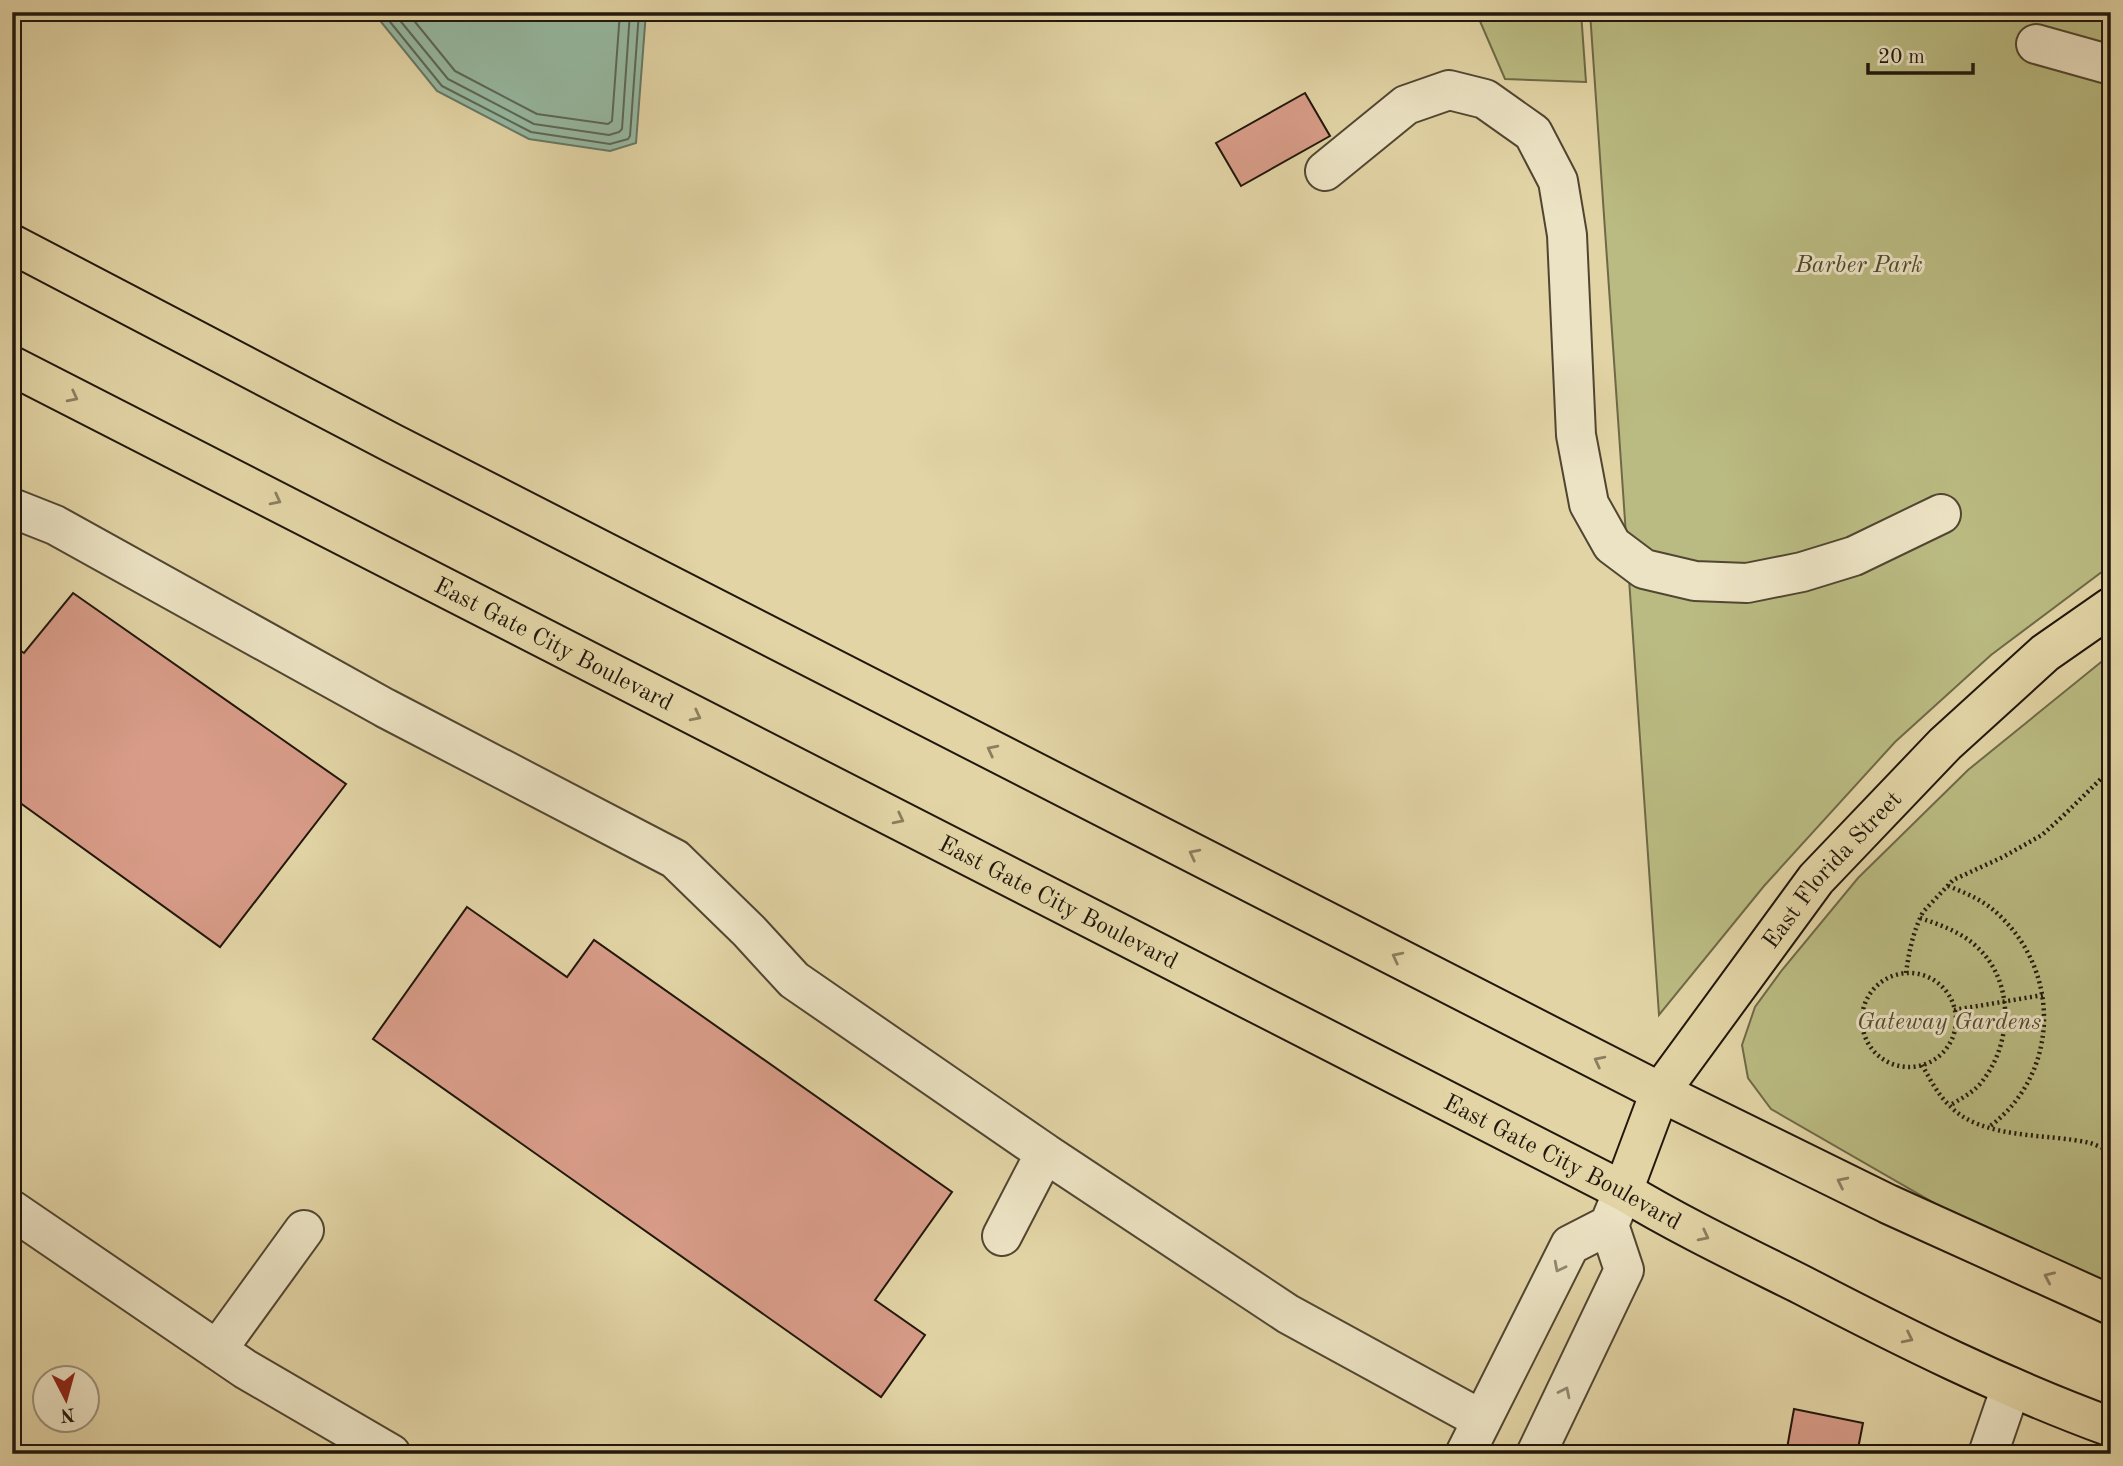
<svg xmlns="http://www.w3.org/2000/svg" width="2123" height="1466" font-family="'Old Standard TT',serif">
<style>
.green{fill:#babb82;stroke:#6e6947;stroke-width:2}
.water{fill:#96b9a2;stroke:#677866;stroke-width:2}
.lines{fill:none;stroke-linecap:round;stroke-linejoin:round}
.shore{stroke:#5c6857;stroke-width:2}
.building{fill:#d79b87;stroke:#21170c;stroke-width:2}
.minor-casing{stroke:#514632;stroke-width:42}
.major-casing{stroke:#21170c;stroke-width:42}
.path{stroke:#21170c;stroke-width:4.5;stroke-dasharray:2 3.5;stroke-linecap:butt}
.minor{stroke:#ece3c4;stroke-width:38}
.major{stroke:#e2d4a5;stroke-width:38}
.oneway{stroke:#8b7f60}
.oneway2{stroke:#918771}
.labels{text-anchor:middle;stroke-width:6;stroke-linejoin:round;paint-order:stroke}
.park-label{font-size:24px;font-style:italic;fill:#4f482f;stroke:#ece3c4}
.street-label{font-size:24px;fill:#21170c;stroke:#ece3c4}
</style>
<rect width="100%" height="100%" fill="#e2d4a5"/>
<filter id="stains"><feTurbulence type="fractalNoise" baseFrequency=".00286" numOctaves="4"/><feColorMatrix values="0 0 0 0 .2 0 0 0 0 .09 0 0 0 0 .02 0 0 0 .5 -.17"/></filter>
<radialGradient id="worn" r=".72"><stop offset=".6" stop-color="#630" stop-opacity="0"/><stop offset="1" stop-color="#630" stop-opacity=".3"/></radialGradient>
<path class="green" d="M 1476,12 L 1581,12 L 1586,82 L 1505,79 Z
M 1590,12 L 2111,12 L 2111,565 L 1991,655 L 1895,742 L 1764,886 L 1659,1015 Z
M 2111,654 L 2111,1285 L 1976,1227 L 1771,1109 L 1748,1078 L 1742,1045 L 1755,1007 L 1782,970 L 1858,878 L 1968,770 Z"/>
<path class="water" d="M 373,12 L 646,12 L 636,143 L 610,151 L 529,139 L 437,91 Z"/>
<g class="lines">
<path class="shore" d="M 382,12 L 442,86 L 531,132 L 610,144 L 628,139 L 630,136 L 639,12
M 393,12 L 448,79 L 534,124 L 609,135 L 619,132 L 622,129 L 630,12
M 407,12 L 455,71 L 537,114 L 608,124 L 612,121 L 620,12"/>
</g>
<path class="building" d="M 1305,93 L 1330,136 L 1241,186 L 1216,143 Z
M 73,593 L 346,784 L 220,947 L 12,797 L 12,645 L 24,653 Z
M 467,907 L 567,977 L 594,940 L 952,1192 L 875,1300 L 925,1335 L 881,1397 L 373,1039 Z
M 1794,1409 L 1863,1423 L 1857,1454 L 1786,1454 Z"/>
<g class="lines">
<defs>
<path id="minor" d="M 2036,44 L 2111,65
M 1325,171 L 1406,105 L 1449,90 L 1485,99 L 1533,133 L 1558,181 L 1567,235 L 1576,435 L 1589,504 L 1612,545 L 1644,569 L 1695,581 L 1747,583 L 1802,572 L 1854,556 L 1941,514
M 12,508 L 55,525 L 385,708 L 675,859 L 749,931 L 794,980 L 1045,1153
M 12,1210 L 245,1369 L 391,1454
M 1002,1236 L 1045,1153 L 1288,1314 L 1482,1420
M 217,1350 L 304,1230
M 1465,1454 L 1570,1245 L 1609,1225 L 1623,1191
M 1536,1454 L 1624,1270 L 1609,1225
M 1988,1454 L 2011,1387"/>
<g id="major">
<path d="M 12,244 L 392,443 L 1660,1092 L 1888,1204 L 2111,1305"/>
<path id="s1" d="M 12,366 L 1623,1191 C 1681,1226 1742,1255 1802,1285 C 1902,1337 2004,1388 2111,1427"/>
<path id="s2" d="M 1623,1191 L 1660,1092 L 1816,879 L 1945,744 L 2045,653 L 2111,607"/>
</g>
</defs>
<use href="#minor" class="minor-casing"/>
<use href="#major" class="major-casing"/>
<path class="path" d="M 1948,886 C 1966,893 1985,901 1999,915 C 2062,974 2059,1075 1989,1127
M 1920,918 C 1941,925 1961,932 1977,947 C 2016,983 2012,1046 1980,1084 C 1971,1094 1960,1099 1949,1106
M 1906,973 C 1909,951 1913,932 1923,912 L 1953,880 L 2003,857 L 2042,835 L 2063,816 L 2111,769
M1862 1020a47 47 0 1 1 94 0a47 47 0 1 1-94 0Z
M 1954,1010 L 2043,995
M 1922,1065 C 1930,1079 1938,1095 1950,1106 C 1982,1140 2048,1133 2090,1143 C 2097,1145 2104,1149 2111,1151"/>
<use href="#minor" class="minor"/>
<use href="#major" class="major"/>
</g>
<defs><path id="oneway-chevron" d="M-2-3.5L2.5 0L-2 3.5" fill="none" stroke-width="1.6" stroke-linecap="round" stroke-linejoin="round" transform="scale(1.75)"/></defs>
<g class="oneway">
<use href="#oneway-chevron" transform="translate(73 397) rotate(27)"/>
<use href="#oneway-chevron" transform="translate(276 500) rotate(27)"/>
<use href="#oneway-chevron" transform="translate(696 716) rotate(27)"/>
<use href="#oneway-chevron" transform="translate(992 750) rotate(-153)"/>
<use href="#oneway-chevron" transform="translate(899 819) rotate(27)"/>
<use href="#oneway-chevron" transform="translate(1194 854) rotate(-153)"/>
<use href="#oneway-chevron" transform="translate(1397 957) rotate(-153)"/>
<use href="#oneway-chevron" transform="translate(1599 1061) rotate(-153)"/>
<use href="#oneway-chevron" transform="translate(1842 1182) rotate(-154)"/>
<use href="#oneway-chevron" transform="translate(1704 1236) rotate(27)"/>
<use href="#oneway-chevron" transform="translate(2049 1277) rotate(-156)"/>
<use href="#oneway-chevron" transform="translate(1908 1338) rotate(26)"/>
</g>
<g class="oneway2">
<use href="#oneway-chevron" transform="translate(1559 1267) rotate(117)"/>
<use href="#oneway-chevron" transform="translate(1565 1392) rotate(-64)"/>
</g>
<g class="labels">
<g class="park-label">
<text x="1859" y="272">Barber Park</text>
<text x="1949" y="1029">Gateway Gardens</text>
</g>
<g class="street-label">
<text dy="8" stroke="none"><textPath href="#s1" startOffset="609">East Gate City Boulevard</textPath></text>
<text dy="8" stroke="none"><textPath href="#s2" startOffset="387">East Florida Street</textPath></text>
<text dy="8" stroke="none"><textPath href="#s1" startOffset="1176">East Gate City Boulevard</textPath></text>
<text dy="8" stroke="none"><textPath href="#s1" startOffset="1743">East Gate City Boulevard</textPath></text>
</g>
</g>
<rect width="2123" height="1466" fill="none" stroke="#e2d4a5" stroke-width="42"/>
<rect x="14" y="14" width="2095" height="1438" fill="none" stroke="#21170c" stroke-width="3.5"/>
<rect x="21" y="21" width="2081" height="1424" fill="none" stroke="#21170c" stroke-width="2"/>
<g transform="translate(66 1399) rotate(174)"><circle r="33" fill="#ece3c4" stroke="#9b917a" stroke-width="2"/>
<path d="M0-5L12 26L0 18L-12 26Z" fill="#8f2418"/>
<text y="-10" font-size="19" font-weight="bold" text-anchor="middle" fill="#21170c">N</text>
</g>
<path d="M1868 63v10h105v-10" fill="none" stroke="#21170c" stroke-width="3.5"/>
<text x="1878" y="63" font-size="21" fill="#21170c" stroke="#ece3c4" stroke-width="5" paint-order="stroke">20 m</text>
<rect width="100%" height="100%" filter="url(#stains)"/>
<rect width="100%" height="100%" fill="url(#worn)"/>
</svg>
